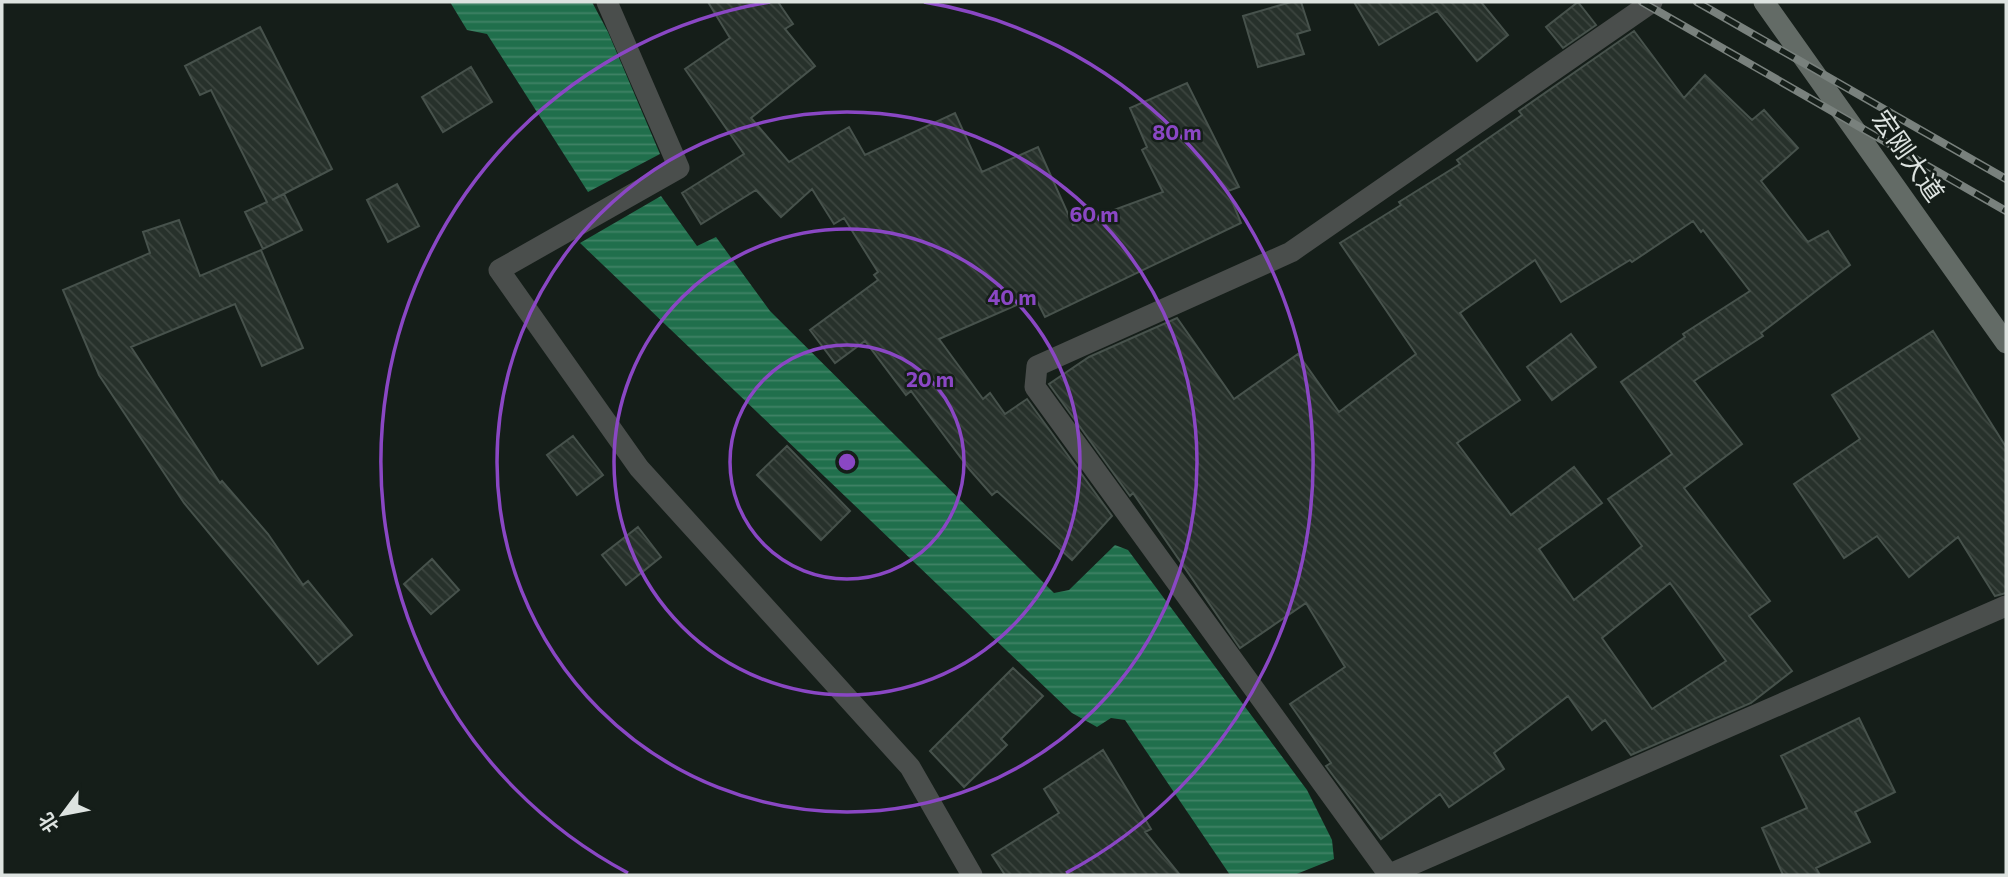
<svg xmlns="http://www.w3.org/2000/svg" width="2008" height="877" font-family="Commissioner,'Noto Sans SC',sans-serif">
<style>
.water{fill:url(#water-rules)}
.building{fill:url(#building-back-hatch);stroke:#47524c;stroke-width:2;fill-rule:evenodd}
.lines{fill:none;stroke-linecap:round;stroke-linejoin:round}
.street{stroke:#4a4e4c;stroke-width:21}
.secondary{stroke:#636b66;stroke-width:21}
.rail-casing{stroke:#79817d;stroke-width:8}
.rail{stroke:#151e19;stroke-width:5;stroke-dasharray:16;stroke-linecap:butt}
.ring{fill:none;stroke:#8a47c4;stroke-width:3.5}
.labels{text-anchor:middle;stroke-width:5;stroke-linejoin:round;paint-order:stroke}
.street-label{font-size:26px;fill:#dde3e0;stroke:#151e19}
.centre{fill:#8a47c4;stroke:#151e19;stroke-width:3.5}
.ring-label{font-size:21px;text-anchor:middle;font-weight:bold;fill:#8a47c4;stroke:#151e19;stroke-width:5;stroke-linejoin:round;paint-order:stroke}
</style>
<defs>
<pattern id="water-rules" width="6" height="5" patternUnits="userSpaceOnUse" patternTransform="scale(1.75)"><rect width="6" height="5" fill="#206f4c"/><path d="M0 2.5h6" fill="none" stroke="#408366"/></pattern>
<pattern id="building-back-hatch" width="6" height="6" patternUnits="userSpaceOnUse" patternTransform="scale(1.75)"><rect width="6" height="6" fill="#27312b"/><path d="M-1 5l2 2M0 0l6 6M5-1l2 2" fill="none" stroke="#3c453f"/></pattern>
</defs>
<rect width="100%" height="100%" fill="#151e19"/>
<path class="water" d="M 450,2 L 592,2 L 608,32 L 660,154 L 588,192 L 487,34 L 467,30 Z
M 661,196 L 697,246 L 716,237 L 770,311 L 1054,593 L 1069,590 L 1115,545 L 1128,550 L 1307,790 L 1332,840 L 1334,859 L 1294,875 L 1230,875 L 1125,720 L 1111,718 L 1097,727 L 1072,713 L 580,243 Z"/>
<path class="building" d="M 708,2 L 778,2 L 793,24 L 785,29 L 815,66 L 751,118 L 789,162 L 849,127 L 865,155 L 955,113 L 982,172 L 1038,147 L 1073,225 L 1163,192 L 1142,150 L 1147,147 L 1130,108 L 1187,83 L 1239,187 L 1228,191 L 1241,223 L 1045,317 L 1035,297 L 939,339 L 983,399 L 990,393 L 1005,414 L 1027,399 L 1112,516 L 1072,560 L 997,491 L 992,495 L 970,470 L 911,391 L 906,395 L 865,341 L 835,363 L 810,330 L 878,280 L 874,275 L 878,272 L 844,218 L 834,224 L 812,189 L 781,217 L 756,190 L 701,224 L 682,193 L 744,154 L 685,69 L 730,38 Z
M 1291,2 L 1301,2 L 1310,30 L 1297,34 L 1304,54 L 1258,67 L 1243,16 Z
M 1354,2 L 1481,2 L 1508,35 L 1477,61 L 1437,11 L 1379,45 Z
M 1578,2 L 1596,25 L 1563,48 L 1546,27 Z
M 260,27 L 332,169 L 272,200 L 284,194 L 302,230 L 263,249 L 245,212 L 267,202 L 211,90 L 200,95 L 185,66 Z
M 1634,31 L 1684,98 L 1705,75 L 1752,120 L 1764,110 L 1798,148 L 1761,181 L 1808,242 L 1828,231 L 1850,265 L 1761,333 L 1763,336 L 1694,381 L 1742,444 L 1684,488 L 1770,601 L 1749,616 L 1792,671 L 1751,703 L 1631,755 L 1605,720 L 1592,730 L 1568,696 L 1494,753 L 1504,769 L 1449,807 L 1440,794 L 1381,839 L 1326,766 L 1331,763 L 1290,704 L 1345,667 L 1306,603 L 1240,648 L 1133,493 L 1130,496 L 1049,384 L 1089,357 L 1177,318 L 1234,399 L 1298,354 L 1339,412 L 1416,354 L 1340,243 L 1401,205 L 1399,202 L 1460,164 L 1457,160 L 1522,115 L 1519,111 ZM 1693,221 L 1701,232 L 1703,230 L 1750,291 L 1683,334 L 1685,337 L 1621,382 L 1672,454 L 1608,499 L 1642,546 L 1574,600 L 1539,549 L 1602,503 L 1574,467 L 1511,515 L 1457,443 L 1520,400 L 1460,313 L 1535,260 L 1561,302 L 1630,260 L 1632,262 ZM 1670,583 L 1726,661 L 1652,709 L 1602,638 Z
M 471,67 L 492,102 L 443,132 L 422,97 Z
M 397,184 L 419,226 L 388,242 L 367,200 Z
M 179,220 L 200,276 L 261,250 L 303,348 L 262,366 L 235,304 L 131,347 L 220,483 L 222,481 L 268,534 L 303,585 L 308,581 L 352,635 L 318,664 L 184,503 L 99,375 L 63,290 L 150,253 L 143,232 Z
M 1933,331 L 2006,447 L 2006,593 L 1995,596 L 1958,537 L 1909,577 L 1877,536 L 1844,558 L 1794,484 L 1860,439 L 1832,395 Z
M 1571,334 L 1596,367 L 1552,400 L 1527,367 Z
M 573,436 L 603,475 L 577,495 L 547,455 Z
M 787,446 L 850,511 L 821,540 L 757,475 Z
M 638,527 L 661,557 L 626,585 L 602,555 Z
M 432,559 L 459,590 L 431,614 L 404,584 Z
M 1013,668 L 1043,696 L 1001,739 L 1007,745 L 964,787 L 930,751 Z
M 1859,718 L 1895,792 L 1855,812 L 1870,842 L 1816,868 L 1820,875 L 1783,875 L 1762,828 L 1807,808 L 1781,756 Z
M 1103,750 L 1151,829 L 1145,832 L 1180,875 L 1005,875 L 992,855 L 1059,813 L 1044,789 Z"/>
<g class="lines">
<path class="street" d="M 607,2 L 679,168 L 499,270 L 639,468 L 910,767 L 972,875
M 1388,875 L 2006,606
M 1389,875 L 1035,387 L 1037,366 L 1291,252 L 1652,2"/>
<path class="secondary" d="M 1764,2 L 2006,343"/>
<defs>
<path id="rail" d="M 1642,2 L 2006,211
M 1697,2 L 2006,179"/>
</defs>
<use href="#rail" class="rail-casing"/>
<use href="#rail" class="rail"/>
</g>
<g class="ring">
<circle cx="847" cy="462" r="117"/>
<circle cx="847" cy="462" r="233"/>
<circle cx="847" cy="462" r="350"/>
<path d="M628 873A466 466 0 0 1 770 2M924 2A466 466 0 0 1 1066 873"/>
</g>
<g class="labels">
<g class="street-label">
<text transform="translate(1908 156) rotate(55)" y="9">宏刚大道</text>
</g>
</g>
<circle cx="847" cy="462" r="10" class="centre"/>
<g class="ring-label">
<text x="1177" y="140">80 m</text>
<text x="1094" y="222">60 m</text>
<text x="1012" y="305">40 m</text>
<text x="930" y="387">20 m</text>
</g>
<rect width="2008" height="877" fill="none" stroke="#dde3e0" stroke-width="7"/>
<g transform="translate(63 814) rotate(238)" stroke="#151e19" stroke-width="5" paint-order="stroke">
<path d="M0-5L12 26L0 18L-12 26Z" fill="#dde3e0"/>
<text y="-10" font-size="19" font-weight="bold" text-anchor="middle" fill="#dde3e0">北</text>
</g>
</svg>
